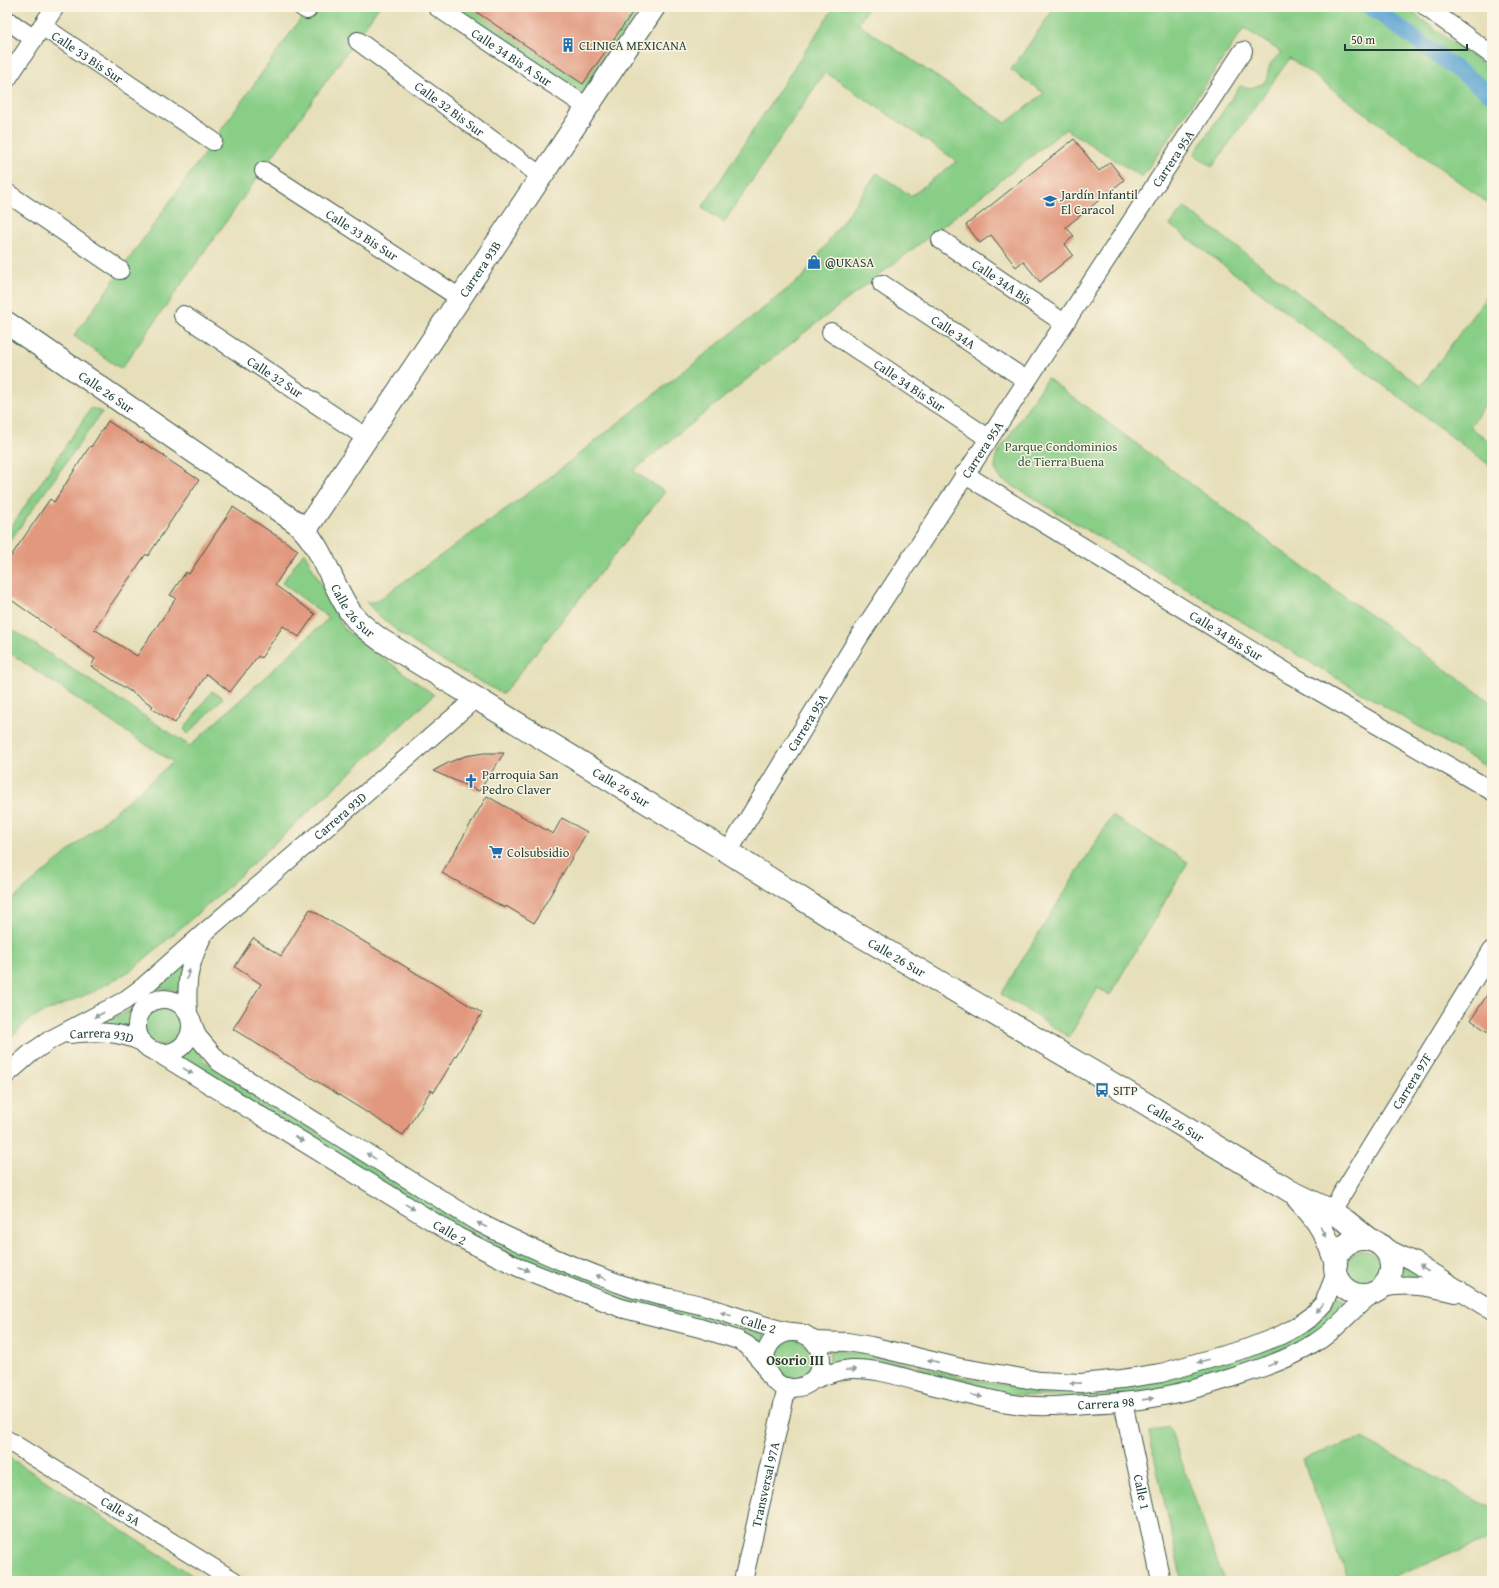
<svg xmlns="http://www.w3.org/2000/svg" width="1499" height="1588" font-family="'Gentium Book Plus',serif">
<style>
.green{fill:#89ce87;stroke:#54865e}
.lines{fill:none;stroke-linecap:round;stroke-linejoin:round}
.canal{stroke:#5da5d3;stroke-width:17}
.building{fill:#e1987e}
.minor-casing{stroke:#3d5548;stroke-width:20}
.tertiary-casing{stroke:#3d5548;stroke-width:24}
.minor{stroke:#fff;stroke-width:18}
.tertiary{stroke:#fff;stroke-width:22}
.oneway{fill:#8f9e9a}
.labels{text-anchor:middle;stroke-width:3;stroke-linejoin:round;paint-order:stroke}
.poi-label{font-size:13px;fill:#1f3d34;stroke:#fcf5e5;text-anchor:start}
.street-label{font-size:13px;fill:#1f3d34;stroke:#fcf5e5}
.park-label{font-size:13px;fill:#345a45;stroke:#fcf5e5}
.neighbourhood-label{font-size:14px;font-weight:bold;fill:#1f3d34;stroke:#fcf5e5}
</style>
<rect width="100%" height="100%" fill="#fcf5e5"/>
<filter id="ink" filterUnits="userSpaceOnUse"><feTurbulence type="fractalNoise" baseFrequency=".025" numOctaves="2"/><feDisplacementMap in="SourceGraphic" scale="8" xChannelSelector="R" yChannelSelector="G"/><feConvolveMatrix kernelMatrix="1 2 1 2 8 2 1 2 1" color-interpolation-filters="sRGB"/></filter>
<filter id="wash" filterUnits="userSpaceOnUse"><feTurbulence type="fractalNoise" baseFrequency=".012" numOctaves="4" result="noise"/><feDisplacementMap in="SourceGraphic" scale="16" xChannelSelector="R" yChannelSelector="G"/><feGaussianBlur stdDeviation="0.9" result="paint"/><feColorMatrix in="noise" values="0 0 0 0 0 0 0 0 0 0 0 0 0 0 0 0 0 1.4 0 .05"/><feComposite in="paint" operator="in"/></filter>
<g filter="url(#wash)">
<rect width="100%" height="100%" fill="#e6dfba"/>
<path class="green" d="M 309,7 L 379,7 L 121,369 L 74,336 Z
M 452,7 L 641,7 L 582,94 Z
M 834,7 L 869,7 L 858,24 L 1006,123 L 1044,93 L 1011,70 L 1055,7 L 1405,7 L 1492,71 L 1492,206 L 1290,58 L 1212,167 L 1194,154 L 1240,86 L 1251,88 L 1262,84 L 1266,80 L 1270,64 L 1281,52 L 1244,28 L 1142,177 L 1066,129 L 944,225 L 809,329 L 633,471 L 665,492 L 503,694 C 457,668 401,642 366,602 L 373,602 L 378,600 L 541,484 L 804,276 L 877,173 L 911,196 L 957,161 L 825,72 L 724,222 L 702,208 Z
M 1184,207 L 1421,386 L 1492,289 L 1492,394 L 1470,427 L 1492,443 L 1492,467 L 1170,225 Z
M 1047,378 L 1313,574 L 1492,703 L 1492,770 L 1001,479 L 995,469 L 996,456 Z
M 91,408 L 102,412 L 7,545 L 7,533 Z
M 304,552 L 345,630 L 434,695 L 219,895 L 133,969 L 95,991 L 31,1018 L 7,1041 L 7,904 L 173,762 L 122,729 L 7,651 L 7,626 L 190,746 L 329,618 L 282,583 Z
M 212,691 L 223,698 L 188,734 L 184,729 Z
M 1112,816 L 1188,862 L 1110,995 L 1098,988 L 1069,1037 L 1001,994 Z
M 187,961 L 180,994 L 171,989 L 156,989 Z
M143 1025a20 20 0 1 1 40 0a20 20 0 1 1-40 0Z
M 134,1009 L 131,1027 L 98,1024 Z
M 192,1045 L 205,1061 L 221,1073 L 414,1192 L 765,1334 L 759,1350 L 571,1281 L 516,1257 L 464,1231 L 176,1058 L 185,1053 Z
M1346 1268a17 17 0 1 1 34 0a17 17 0 1 1-34 0Z
M 1396,1259 L 1430,1280 L 1393,1282 C 1398,1273 1401,1268 1396,1259 Z
M 1337,1296 L 1349,1304 L 1315,1335 L 1278,1354 L 1185,1386 L 1089,1399 L 1001,1394 L 829,1366 L 830,1351 L 838,1351 L 863,1353 L 957,1376 L 1023,1388 L 1075,1389 L 1129,1386 L 1325,1314 Z
M774 1359a19 19 0 1 1 38 0a19 19 0 1 1-38 0Z
M 1169,1426 L 1224,1581 L 1182,1581 L 1149,1433 Z
M 1363,1438 L 1492,1508 L 1492,1538 L 1380,1581 L 1349,1581 L 1302,1459 Z
M 7,1456 L 201,1581 L 7,1581 Z"/>
<g class="lines">
<path class="canal" d="M 1371,7 L 1492,95"/>
</g>
<g id="blocks">
<path class="building" d="M 469,7 L 636,7 L 583,84 Z
M 1074,139 L 1099,171 L 1110,162 L 1124,180 L 1066,227 L 1074,236 L 1065,244 L 1073,255 L 1040,282 L 1023,261 L 1016,267 L 991,235 L 980,243 L 966,225 Z
M 108,421 L 141,443 L 142,442 L 165,456 L 164,457 L 199,480 L 182,504 L 148,556 L 146,554 L 94,629 L 137,656 L 176,598 L 170,595 L 186,572 L 189,574 L 233,507 L 298,550 L 275,585 L 315,614 L 299,637 L 283,626 L 261,658 L 258,656 L 230,692 L 207,674 L 175,723 L 151,708 L 153,706 L 91,666 L 95,659 L 7,597 L 7,562 L 50,499 L 54,502 L 90,446 L 91,447 Z
M 484,753 L 504,753 L 479,791 L 433,771 L 450,762 L 465,756 Z
M 487,796 L 553,834 L 562,818 L 587,832 L 534,923 L 506,906 L 505,908 L 442,873 Z
M 310,909 L 482,1013 L 434,1092 L 431,1090 L 403,1135 L 233,1029 L 261,984 L 235,967 L 253,938 L 281,956 Z
M 1492,987 L 1492,1035 L 1471,1020 Z"/>
</g>
</g>
<g filter="url(#ink)">
<use href="#blocks" fill-opacity="0" stroke="#3d5548" stroke-width="1"/>
<g class="lines">
<defs>
<g id="minor">
<path d="M 302,7 L 307,10"/>
<path id="s1" d="M 437,7 L 587,107"/>
<path d="M 1426,7 L 1492,55"/>
<path d="M 7,20 L 34,39"/>
<path id="s2" d="M 42,26 L 213,141"/>
<path id="s3" d="M 358,41 L 541,176"/>
<path d="M 7,79 L 55,7"/>
<path id="s4" d="M 264,171 L 460,298"/>
<path d="M 7,193 L 120,270"/>
<path id="s5" d="M 941,240 L 1064,323"/>
<path id="s6" d="M 882,284 L 1026,380"/>
<path id="s7" d="M 183,315 L 367,438"/>
<path id="s8" d="M 831,332 L 988,438"/>
<path id="s9" d="M 964,474 L 1291,675 L 1492,791"/>
<path id="s10" d="M 728,852 L 859,637 L 1243,51"/>
<circle cx="164" cy="1026" r="27"/>
<path d="M 188,1013 C 186,982 188,967 201,939"/>
<path id="s11" d="M 191,1019 L 197,1036 L 219,1062 L 476,1221 C 525,1246 577,1269 629,1287 C 652,1295 676,1299 700,1305 C 730,1313 759,1326 790,1332"/>
<path id="s12" d="M 69,1034 C 95,1031 118,1031 142,1042"/>
<path id="s13" d="M 155,1051 L 458,1237 L 520,1268 L 621,1308 L 700,1328 L 738,1340 L 747,1345 L 765,1365"/>
<path id="s14" d="M 7,1074 L 31,1053 L 50,1040 L 124,1001 L 143,987 L 204,933 L 476,698"/>
<path id="s15" d="M 1331,1212 L 1492,950"/>
<path d="M 1382,1246 L 1413,1261 L 1492,1310"/>
<path d="M 1381,1288 C 1410,1283 1427,1286 1455,1293"/>
<circle cx="793" cy="1360" r="28"/>
<path d="M 814,1341 L 847,1342 L 871,1346 L 957,1367 L 1040,1381 L 1080,1383 L 1122,1379 L 1161,1373 L 1248,1348 L 1279,1336 L 1298,1326 L 1312,1316 L 1324,1303 L 1336,1273"/>
<path id="s16" d="M 813,1380 C 825,1375 838,1370 851,1369 C 873,1368 895,1375 916,1381 C 947,1389 977,1397 1008,1403 C 1034,1408 1060,1406 1086,1404 C 1110,1403 1135,1402 1158,1397 C 1186,1392 1213,1384 1240,1375 C 1266,1367 1292,1358 1315,1343 C 1338,1329 1353,1307 1375,1292"/>
<path id="s17" d="M 1123,1402 L 1161,1581"/>
<path id="s18" d="M 7,1440 L 234,1581"/>
<path id="s19" d="M 743,1581 L 787,1387"/>
</g>
<g id="tertiary">
<path id="s20" d="M 7,323 L 297,523 C 323,546 331,584 351,613 C 359,624 370,632 381,640 L 728,852 L 851,930 L 1095,1073 L 1290,1191 L 1326,1208 L 1346,1221 L 1370,1240"/>
<path id="s21" d="M 305,531 L 654,7"/>
<path d="M 1298,1199 C 1319,1221 1327,1235 1336,1264"/>
<circle cx="1363" cy="1267" r="28"/>
</g>
</defs>
<use href="#minor" class="minor-casing"/>
<use href="#tertiary" class="tertiary-casing"/>
<use href="#minor" class="minor"/>
<use href="#tertiary" class="tertiary"/>
</g>
<defs><path id="oneway-solid" d="M-6-.8H1V-3.2L6.5 0L1 3.2V.8H-6Z"/></defs>
<g class="oneway">
<use href="#oneway-solid" transform="translate(188 974) rotate(-79)"/>
<use href="#oneway-solid" transform="translate(99 1015) rotate(152)"/>
<use href="#oneway-solid" transform="translate(188 1071) rotate(31)"/>
<use href="#oneway-solid" transform="translate(299 1139) rotate(32)"/>
<use href="#oneway-solid" transform="translate(371 1156) rotate(-149)"/>
<use href="#oneway-solid" transform="translate(410 1207) rotate(31)"/>
<use href="#oneway-solid" transform="translate(482 1225) rotate(-153)"/>
<use href="#oneway-solid" transform="translate(1323 1232) rotate(62)"/>
<use href="#oneway-solid" transform="translate(1424 1268) rotate(-147)"/>
<use href="#oneway-solid" transform="translate(524 1269) rotate(22)"/>
<use href="#oneway-solid" transform="translate(601 1277) rotate(-159)"/>
<use href="#oneway-solid" transform="translate(1319 1308) rotate(129)"/>
<use href="#oneway-solid" transform="translate(726 1314) rotate(-162)"/>
<use href="#oneway-solid" transform="translate(933 1361) rotate(-167)"/>
<use href="#oneway-solid" transform="translate(1203 1361) rotate(163)"/>
<use href="#oneway-solid" transform="translate(1273 1364) rotate(-22)"/>
<use href="#oneway-solid" transform="translate(851 1370) rotate(-3)"/>
<use href="#oneway-solid" transform="translate(1075 1383) rotate(-179)"/>
<use href="#oneway-solid" transform="translate(977 1396) rotate(13)"/>
<use href="#oneway-solid" transform="translate(1148 1399) rotate(-8)"/>
</g>
</g>
<defs>
<symbol id="building-bare" viewBox="-9 -9 18 18"><path d="M-4-6H4V6H1V3H-1V6H-4ZM-2.5-4.3h1.7v1.8h-1.7ZM.8-4.3h1.7v1.8H.8ZM-2.5-1h1.7V.8h-1.7ZM.8-1h1.7V.8H.8Z" fill="#1f6fb2" stroke="#fcf5e5" stroke-width="2.5" paint-order="stroke"/></symbol>
<symbol id="school-bare" viewBox="-9 -9 18 18"><path d="M0-5L7-2L0 1L-7-2ZM-4 1L0 2.5L4 1V4Q0 6-4 4Z" fill="#1f6fb2" stroke="#fcf5e5" stroke-width="2.5" paint-order="stroke"/></symbol>
<symbol id="shop-bare" viewBox="-9 -9 18 18"><path d="M-5-2.5h2.3a2.7 3.5 0 0 1 5.4 0H5L5.5 6h-11ZM-1.5-2.5h3a1.5 2.3 0 0 0-3 0Z" fill="#1f6fb2" stroke="#fcf5e5" stroke-width="2.5" paint-order="stroke"/></symbol>
<symbol id="church-bare" viewBox="-9 -9 18 18"><path d="M-1.2-6h2.4v3.5h3.3v2.4h-3.3V6h-2.4V-.1h-3.3v-2.4h3.3Z" fill="#1f6fb2" stroke="#fcf5e5" stroke-width="2.5" paint-order="stroke"/></symbol>
<symbol id="supermarket-bare" viewBox="-9 -9 18 18"><path d="M-6-5.5h2.5l.6 2H6L4.5 2H-2.5L-4.4-4H-6ZM-1.5 3.2a1.3 1.3 0 1 0 .1 0ZM3 3.2a1.3 1.3 0 1 0 .1 0Z" fill="#1f6fb2" stroke="#fcf5e5" stroke-width="2.5" paint-order="stroke"/></symbol>
<symbol id="bus-bare" viewBox="-9 -9 18 18"><path d="M-5-6H5V4H4V6H2V4H-2V6H-4V4H-5ZM-3.5-4V0h7V-4ZM-3.5 1.2v1.5H-2V1.2ZM2 1.2v1.5H3.5V1.2Z" fill="#1f6fb2" stroke="#fcf5e5" stroke-width="2.5" paint-order="stroke"/></symbol>
</defs>
<g fill-rule="evenodd">
<use href="#building-bare" x="558" y="35" width="20" height="20"/>
<use href="#school-bare" x="1040" y="191" width="20" height="20"/>
<use href="#shop-bare" x="804" y="252" width="20" height="20"/>
<use href="#church-bare" x="461" y="771" width="20" height="20"/>
<use href="#supermarket-bare" x="486" y="842" width="20" height="20"/>
<use href="#bus-bare" x="1092" y="1080" width="20" height="20"/>
</g>
<g class="labels">
<g class="poi-label">
<text x="579" y="50">CLINICA MEXICANA</text>
<text x="1061" y="199">Jardín Infantil<tspan x="1061" dy="15">El Caracol</tspan></text>
<text x="825" y="267">@UKASA</text>
<text x="482" y="779">Parroquia San<tspan x="482" dy="15">Pedro Claver</tspan></text>
<text x="507" y="857">Colsubsidio</text>
<text x="1113" y="1095">SITP</text>
</g>
<g class="street-label">
<text dy="5" stroke="none"><textPath href="#s2" startOffset="55">Calle 33 Bis Sur</textPath></text>
<text dy="5" stroke="none"><textPath href="#s1" startOffset="90">Calle 34 Bis A Sur</textPath></text>
<text dy="5" stroke="none"><textPath href="#s3" startOffset="114">Calle 32 Bis Sur</textPath></text>
<text dy="5" stroke="none"><textPath href="#s10" startOffset="824">Carrera 95A</textPath></text>
<text dy="5" stroke="none"><textPath href="#s4" startOffset="117">Calle 33 Bis Sur</textPath></text>
<text dy="5" stroke="none"><textPath href="#s21" startOffset="315">Carrera 93B</textPath></text>
<text dy="5" stroke="none"><textPath href="#s5" startOffset="74">Calle 34A Bis</textPath></text>
<text dy="5" stroke="none"><textPath href="#s6" startOffset="86">Calle 34A</textPath></text>
<text dy="5" stroke="none"><textPath href="#s7" startOffset="111">Calle 32 Sur</textPath></text>
<text dy="5" stroke="none"><textPath href="#s8" startOffset="95">Calle 34 Bis Sur</textPath></text>
<text dy="5" stroke="none"><textPath href="#s20" startOffset="121">Calle 26 Sur</textPath></text>
<text dy="5" stroke="none"><textPath href="#s10" startOffset="476">Carrera 95A</textPath></text>
<text dy="5" stroke="none"><textPath href="#s20" startOffset="457">Calle 26 Sur</textPath></text>
<text dy="5" stroke="none"><textPath href="#s9" startOffset="308">Calle 34 Bis Sur</textPath></text>
<text dy="5" stroke="none"><textPath href="#s10" startOffset="152">Carrera 95A</textPath></text>
<text dy="5" stroke="none"><textPath href="#s20" startOffset="780">Calle 26 Sur</textPath></text>
<text dy="5" stroke="none"><textPath href="#s14" startOffset="423">Carrera 93D</textPath></text>
<text dy="5" stroke="none"><textPath href="#s20" startOffset="1104">Calle 26 Sur</textPath></text>
<text dy="5" stroke="none"><textPath href="#s12" startOffset="33">Carrera 93D</textPath></text>
<text dy="5" stroke="none"><textPath href="#s15" startOffset="154">Carrera 97F</textPath></text>
<text dy="5" stroke="none"><textPath href="#s20" startOffset="1428">Calle 26 Sur</textPath></text>
<text dy="5" stroke="none"><textPath href="#s13" startOffset="346">Calle 2</textPath></text>
<text dy="5" stroke="none"><textPath href="#s11" startOffset="656">Calle 2</textPath></text>
<text dy="5" stroke="none"><textPath href="#s16" startOffset="299">Carrera 98</textPath></text>
<text dy="5" stroke="none"><textPath href="#s19" startOffset="99">Transversal 97A</textPath></text>
<text dy="5" stroke="none"><textPath href="#s17" startOffset="92">Calle 1</textPath></text>
<text dy="5" stroke="none"><textPath href="#s18" startOffset="134">Calle 5A</textPath></text>
</g>
<g class="park-label">
<text x="1061" y="451">Parque Condominios<tspan x="1061" dy="15">de Tierra Buena</tspan></text>
</g>
<g class="neighbourhood-label">
<text x="795" y="1365">Osorio III</text>
</g>
</g>
<rect width="1499" height="1588" fill="none" stroke="#fcf5e5" stroke-width="24"/>
<path d="M1345 44v6h122v-6" fill="none" stroke="#1f3d34" stroke-width="2"/>
<text x="1351" y="44" font-size="12" fill="#1f3d34" stroke="#fcf5e5" stroke-width="3" paint-order="stroke">50 m</text>
</svg>
